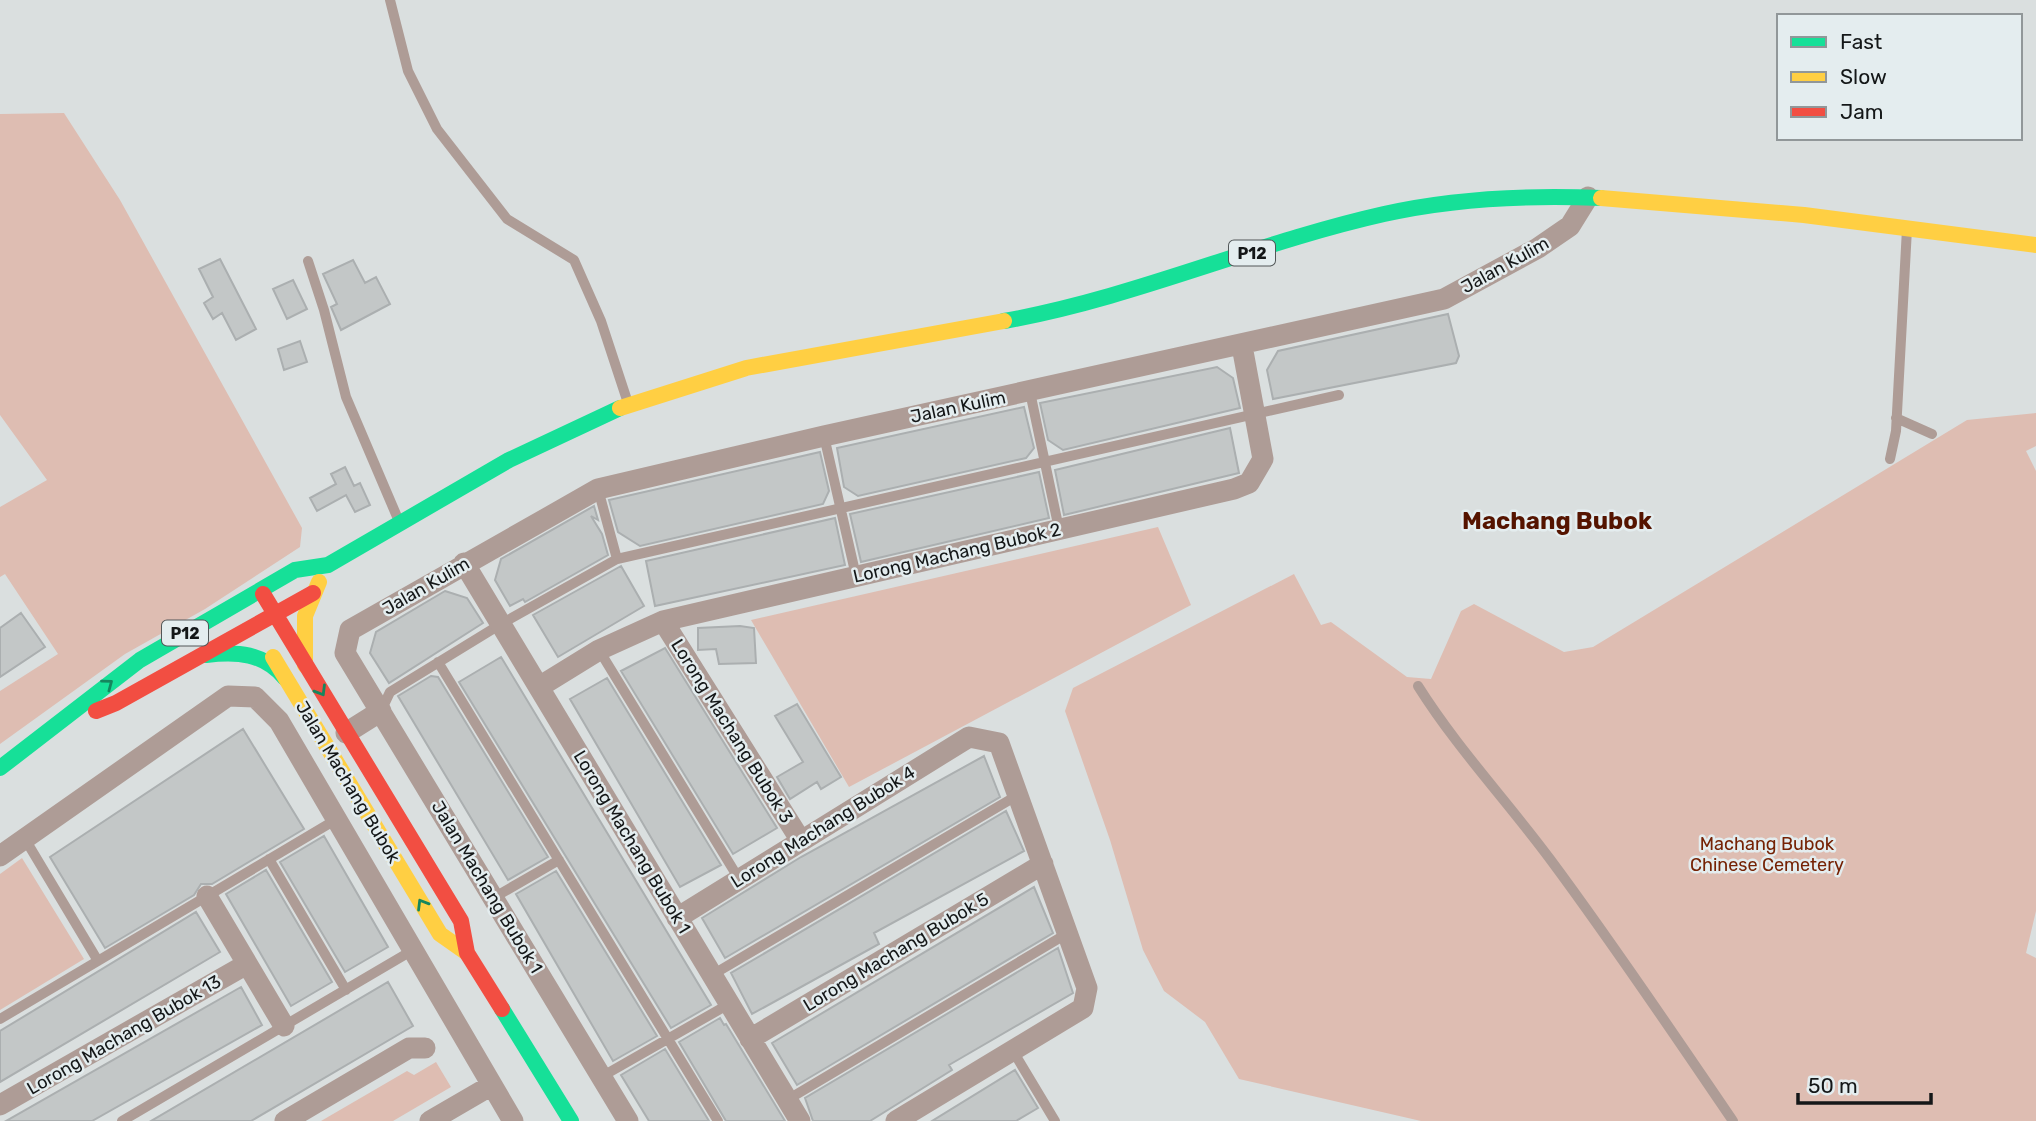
<svg xmlns="http://www.w3.org/2000/svg" width="2036" height="1121" font-family="Rubik,sans-serif">
<style>
.green{fill:#debdb2}
.building{fill:#c3c7c7;stroke:#abafb0;stroke-width:2}
.lines{fill:none;stroke-linecap:round;stroke-linejoin:round}
.lane{stroke:#ae9c96;stroke-width:10}
.street{stroke:#ae9c96;stroke-width:21}
.fast{stroke:#16e098;stroke-width:16}
.slow{stroke:#ffcf43;stroke-width:16}
.jam{stroke:#f24e42;stroke-width:16}
.oneway{stroke:#15865e}
.labels{text-anchor:middle;stroke-width:5;stroke-linejoin:round;paint-order:stroke}
.shield{fill:#e4edef;stroke:#525758;stroke-width:2}
.shield-label{font-size:16px;font-weight:bold;fill:#141718}
.street-label{font-size:18px;fill:#141718;stroke:#e4edef}
.park-label{font-size:18px;fill:#752204;stroke:#e4edef}
.district-label{font-size:24px;font-weight:bold;fill:#551400;stroke:#e4edef}
</style>
<rect width="100%" height="100%" fill="#dadfdf"/>
<path class="green" d="M 64,113 L 120,200 L 302,528 L 300,547 L 205,609 L 125,654 L 0,744 L 0,691 L 58,654 L 5,574 L 0,577 L 0,507 L 47,480 L 0,415 L 0,114 Z
M 2036,413 L 2036,446 L 2026,451 L 2036,471 L 2036,911 L 2026,953 L 2036,958 L 2036,1121 L 1421,1121 L 1239,1079 L 1205,1022 L 1164,991 L 1143,950 L 1110,840 L 1065,711 L 1073,688 L 1294,574 L 1321,625 L 1331,622 L 1407,677 L 1431,679 L 1461,611 L 1474,604 L 1564,652 L 1593,647 L 1967,420 Z
M 1158,527 L 1191,605 L 849,787 L 751,620 Z
M 22,858 L 84,959 L 0,1010 L 0,874 Z
M 436,1062 L 451,1087 L 393,1121 L 321,1121 L 407,1071 L 414,1075 Z"/>
<path class="building" d="M 220,259 L 256,329 L 236,340 L 222,313 L 213,319 L 204,303 L 213,297 L 199,269 Z
M 353,260 L 365,283 L 376,277 L 390,304 L 341,330 L 331,307 L 337,304 L 323,274 Z
M 293,280 L 307,309 L 287,319 L 273,289 Z
M 1448,314 L 1459,356 L 1456,363 L 1273,399 L 1267,370 L 1278,351 Z
M 300,341 L 307,362 L 284,370 L 278,349 Z
M 1217,367 L 1233,378 L 1240,408 L 1063,450 L 1048,440 L 1040,403 Z
M 1024,407 L 1034,448 L 1026,458 L 858,496 L 844,487 L 837,448 Z
M 1230,428 L 1239,473 L 1064,515 L 1055,470 Z
M 820,452 L 829,491 L 823,504 L 640,546 L 618,532 L 609,500 Z
M 345,467 L 354,486 L 360,483 L 370,505 L 355,512 L 346,495 L 317,511 L 310,498 L 336,484 L 331,474 Z
M 1039,472 L 1049,518 L 861,562 L 850,514 Z
M 594,506 L 598,520 L 591,516 L 602,534 L 608,555 L 525,602 L 523,599 L 510,606 L 495,580 L 501,559 Z
M 835,518 L 845,565 L 655,606 L 646,561 Z
M 621,566 L 644,606 L 558,657 L 533,615 Z
M 445,591 L 467,598 L 483,623 L 389,683 L 370,653 L 376,632 Z
M 21,613 L 45,647 L 0,677 L 0,628 Z
M 740,626 L 754,628 L 756,663 L 719,664 L 716,649 L 698,650 L 698,628 Z
M 665,648 L 777,828 L 733,854 L 621,671 Z
M 501,657 L 711,1005 L 671,1028 L 459,682 Z
M 431,676 L 438,677 L 548,857 L 508,880 L 398,696 Z
M 607,678 L 721,865 L 680,887 L 570,699 Z
M 797,704 L 841,777 L 821,789 L 817,782 L 790,799 L 777,777 L 803,762 L 775,716 Z
M 243,729 L 304,829 L 212,884 L 201,884 L 194,895 L 105,948 L 50,857 Z
M 984,756 L 1000,797 L 725,958 L 702,918 L 801,857 Z
M 1006,811 L 1024,851 L 874,933 L 879,944 L 752,1014 L 731,973 Z
M 324,836 L 388,947 L 345,972 L 280,862 Z
M 266,870 L 332,982 L 291,1006 L 226,894 Z
M 556,871 L 657,1036 L 613,1061 L 516,894 Z
M 1034,887 L 1053,933 L 797,1085 L 772,1043 Z
M 196,912 L 220,952 L 0,1082 L 0,1031 Z
M 1058,948 L 1073,993 L 949,1065 L 952,1070 L 870,1121 L 813,1121 L 805,1098 Z
M 388,982 L 413,1026 L 251,1121 L 151,1121 Z
M 241,987 L 262,1025 L 92,1121 L 6,1121 Z
M 720,1018 L 724,1025 L 726,1024 L 785,1121 L 726,1121 L 679,1042 Z
M 665,1049 L 709,1121 L 649,1121 L 621,1075 Z
M 1015,1070 L 1038,1108 L 1016,1121 L 932,1121 Z"/>
<g class="lines">
<path class="lane" d="M 390,0 L 408,71 L 437,129 L 507,219 L 574,260 L 601,321 L 627,400
M 308,261 L 324,310 L 346,397 L 398,519
M 1030,392 L 1059,529
M 1896,418 L 1932,434
M 824,436 L 856,576
M 1890,459 L 1896,431 L 1907,229
M 598,489 L 617,559
M 599,650 L 739,879
M 438,662 L 718,1121
M 1418,686 C 1457,748 1507,801 1550,859 C 1614,945 1673,1033 1733,1121
M 381,711 L 390,692 L 501,624 L 617,559 L 1339,395
M 25,839 L 98,961
M 269,859 L 346,990
M 493,898 L 559,860
M 712,975 L 1018,795
M 0,1019 L 337,819
M 1013,1051 L 1055,1121
M 601,1077 L 729,1004
M 787,1100 L 1068,933
M 122,1121 L 413,950"/>
<path class="street" d="M 464,563 L 800,1121
M 663,621 L 801,841
M 539,687 L 599,650 L 663,621 L 1234,489 L 1249,483 L 1263,459 L 1242,346
M 346,733 L 381,711
M 0,856 L 228,696 L 255,697 L 279,721 L 513,1121
M 207,896 L 284,1026
M 677,918 L 969,737 L 999,743 L 1087,988 L 1083,1008 L 896,1121
M 750,1039 L 1043,864
M 0,1105 L 247,964
M 285,1121 L 409,1048 L 425,1048
M 430,1121 L 492,1085
M 628,1121 L 345,653 L 350,630 L 598,489 L 824,436 L 1444,299 L 1538,248 L 1570,226 L 1588,197"/>
<path class="fast" d="M 1004,321 C 1134,298 1255,243 1384,214 C 1455,198 1528,195 1601,198
M 206,655 C 237,651 264,653 285,678
M 0,768 L 140,660 L 295,570 L 328,565 L 509,460 L 620,408
M 502,1009 L 571,1121"/>
<path class="slow" d="M 1601,198 L 1804,215 L 2036,245
M 620,408 L 746,368 L 1004,321
M 273,657 L 440,934 L 467,953
M 305,665 L 305,616 L 319,582"/>
<path class="jam" d="M 263,594 L 461,921 L 467,953 L 502,1009
M 96,711 L 116,703 L 313,593"/>
</g>
<defs><path id="oneway-chevron" d="M-2-3.5L2.5 0L-2 3.5" fill="none" stroke-width="1.6" stroke-linecap="round" stroke-linejoin="round" transform="scale(1.75)"/></defs>
<g class="oneway">
<use href="#oneway-chevron" transform="translate(108 684) rotate(-37)"/>
<use href="#oneway-chevron" transform="translate(321 691) rotate(59)"/>
<use href="#oneway-chevron" transform="translate(422 904) rotate(-121)"/>
</g>
<g class="labels">
<g class="shield">
<rect x="1229" y="240.5" width="46" height="25" rx="5"/>
<rect x="162" y="620.5" width="46" height="25" rx="5"/>
</g>
<g class="shield-label">
<text x="1252" y="259">P12</text>
<text x="185" y="639">P12</text>
</g>
<g class="street-label">
<text transform="translate(1505 265) rotate(-29)" y="6">Jalan Kulim</text>
<text transform="translate(958 407) rotate(-12)" y="6">Jalan Kulim</text>
<text transform="translate(957 553) rotate(-13)" y="6">Lorong Machang Bubok 2</text>
<text transform="translate(426 586) rotate(-30)" y="6">Jalan Kulim</text>
<text transform="translate(732 731) rotate(58)" y="6">Lorong Machang Bubok 3</text>
<text transform="translate(348 782) rotate(59)" y="6">Jalan Machang Bubok</text>
<text transform="translate(823 827) rotate(-32)" y="6">Lorong Machang Bubok 4</text>
<text transform="translate(632 842) rotate(59)" y="6">Lorong Machang Bubok 1</text>
<text transform="translate(487 887) rotate(59)" y="6">Jalan Machang Bubok 1</text>
<text transform="translate(896 952) rotate(-31)" y="6">Lorong Machang Bubok 5</text>
<text transform="translate(124 1035) rotate(-30)" y="6">Lorong Machang Bubok 13</text>
</g>
<g class="park-label">
<text x="1767" y="850">Machang Bubok<tspan x="1767" dy="21">Chinese Cemetery</tspan></text>
</g>
<g class="district-label">
<text x="1557" y="529">Machang Bubok</text>
</g>
</g>
<rect x="1777" y="14" width="245" height="126" fill="#e4edef" stroke="#919799" stroke-width="2"/>
<rect x="1791" y="37" width="35" height="10" fill="#16e098" stroke="#919799" stroke-width="2"/>
<text x="1840" y="49" font-size="21" fill="#141718">Fast</text>
<rect x="1791" y="72" width="35" height="10" fill="#ffcf43" stroke="#919799" stroke-width="2"/>
<text x="1840" y="84" font-size="21" fill="#141718">Slow</text>
<rect x="1791" y="107" width="35" height="10" fill="#f24e42" stroke="#919799" stroke-width="2"/>
<text x="1840" y="119" font-size="21" fill="#141718">Jam</text>
<path d="M1798 1093v10h133v-10" fill="none" stroke="#141718" stroke-width="3.5"/>
<text x="1808" y="1093" font-size="21" fill="#141718" stroke="#e4edef" stroke-width="5" paint-order="stroke">50 m</text>
</svg>
